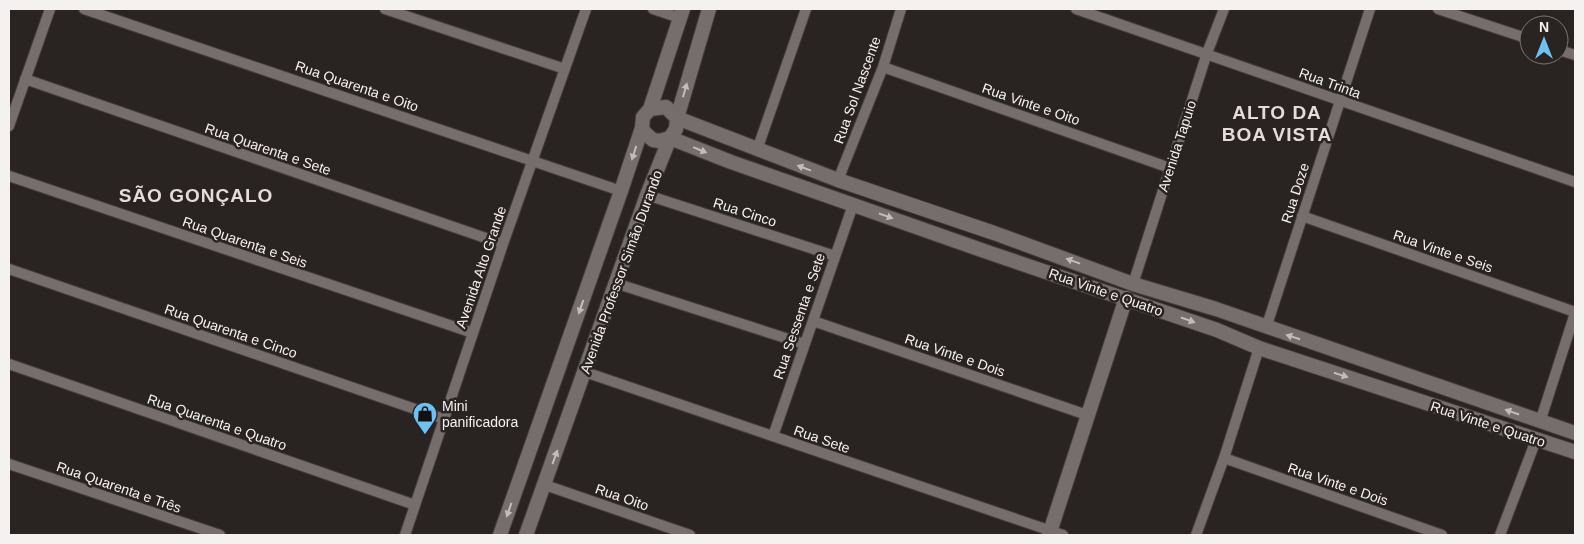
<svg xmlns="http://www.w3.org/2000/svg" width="1584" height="544" font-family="Arial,sans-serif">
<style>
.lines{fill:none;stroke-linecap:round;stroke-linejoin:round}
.minor-casing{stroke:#443e3d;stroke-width:12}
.tertiary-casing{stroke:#443e3d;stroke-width:16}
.minor{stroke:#766e6d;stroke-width:10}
.tertiary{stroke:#766e6d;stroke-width:14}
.oneway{fill:#c2bdbc}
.labels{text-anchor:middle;stroke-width:5;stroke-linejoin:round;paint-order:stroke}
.street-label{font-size:14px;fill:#f5f1f0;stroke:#292322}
.poi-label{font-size:14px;fill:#f5f1f0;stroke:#292322;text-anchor:start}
.district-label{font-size:19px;font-weight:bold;letter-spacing:1px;fill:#e4dbda;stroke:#292322}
</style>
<rect width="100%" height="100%" fill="#292322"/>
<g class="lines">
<defs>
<path id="minor" d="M 84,9 L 621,191
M 385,9 L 565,69
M 653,9 L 680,18
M 1076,9 L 1575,182
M 1438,9 L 1529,39
M 1559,50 L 1575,55
M 883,67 L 1170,168
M 25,79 L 503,244
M 9,126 L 50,9
M 757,150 L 806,9
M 9,176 L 473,333
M 838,180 L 883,67 L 901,9
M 647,195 L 835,256
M 1302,216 L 1575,312
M 9,269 L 444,419
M 615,283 L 804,344
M 1133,284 L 1207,53 L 1224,9
M 813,321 L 1087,415
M 1266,328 L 1370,9
M 9,364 L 415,505
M 585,372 L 1063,535
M 1540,422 L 1575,313
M 773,436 L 853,205
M 1224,458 L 1442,535
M 9,464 L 220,535
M 545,485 L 690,535
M 405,535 L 503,244 L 586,9
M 1196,535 L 1224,458 L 1259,348
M 1500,535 L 1536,440"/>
<path id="tertiary" d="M 650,109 L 666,107 L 677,118 L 838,180 L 994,233 L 1133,284 L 1216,309 L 1575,433
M 642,128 L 645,133 L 653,140 L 659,141 L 670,138 L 731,162 L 993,254 L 1217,330 L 1259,348 L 1575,452
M 500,535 L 621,191 L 642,128 L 643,117 L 650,109 L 683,9
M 526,535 L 647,195 L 670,138 L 676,129 L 677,118 L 709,9
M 1049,535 L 1126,298"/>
</defs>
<use href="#minor" class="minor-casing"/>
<use href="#tertiary" class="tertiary-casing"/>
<use href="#minor" class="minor"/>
<use href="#tertiary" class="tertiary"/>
</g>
<defs><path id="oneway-solid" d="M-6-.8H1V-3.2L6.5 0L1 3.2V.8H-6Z" transform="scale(1.25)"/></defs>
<g class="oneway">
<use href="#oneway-solid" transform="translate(685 90) rotate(-74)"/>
<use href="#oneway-solid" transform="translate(700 150) rotate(22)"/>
<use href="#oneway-solid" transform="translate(634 153) rotate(108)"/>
<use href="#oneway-solid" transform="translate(804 168) rotate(-159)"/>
<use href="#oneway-solid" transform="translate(886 216) rotate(19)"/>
<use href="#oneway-solid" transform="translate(1073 261) rotate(-160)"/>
<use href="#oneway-solid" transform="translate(581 307) rotate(109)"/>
<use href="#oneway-solid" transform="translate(1188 320) rotate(19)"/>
<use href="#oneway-solid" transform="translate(1293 337) rotate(-162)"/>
<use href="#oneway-solid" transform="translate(1341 375) rotate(18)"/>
<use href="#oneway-solid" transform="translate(1512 412) rotate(-161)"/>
<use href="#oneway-solid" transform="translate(555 457) rotate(-70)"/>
<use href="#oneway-solid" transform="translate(509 510) rotate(109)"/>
</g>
<defs>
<symbol id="shop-pin" viewBox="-11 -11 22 30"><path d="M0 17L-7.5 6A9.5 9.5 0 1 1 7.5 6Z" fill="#6ec2f3" stroke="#292322"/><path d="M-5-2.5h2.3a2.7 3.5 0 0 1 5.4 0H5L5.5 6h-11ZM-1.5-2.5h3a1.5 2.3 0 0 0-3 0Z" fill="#111"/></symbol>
</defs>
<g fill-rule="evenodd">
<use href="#shop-pin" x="411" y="400" width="28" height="38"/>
</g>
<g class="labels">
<g class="street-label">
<text transform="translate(1330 83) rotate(20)" y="5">Rua Trinta</text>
<text transform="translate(357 86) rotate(19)" y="5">Rua Quarenta e Oito</text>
<text transform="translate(857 90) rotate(-70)" y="5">Rua Sol Nascente</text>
<text transform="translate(1031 104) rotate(19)" y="5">Rua Vinte e Oito</text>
<text transform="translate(1177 146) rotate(-72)" y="5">Avenida Tapuio</text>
<text transform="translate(268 149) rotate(19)" y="5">Rua Quarenta e Sete</text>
<text transform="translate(1295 193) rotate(-72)" y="5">Rua Doze</text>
<text transform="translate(745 212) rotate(18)" y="5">Rua Cinco</text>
<text transform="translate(245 242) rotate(19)" y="5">Rua Quarenta e Seis</text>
<text transform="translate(1443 251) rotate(19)" y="5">Rua Vinte e Seis</text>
<text transform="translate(481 267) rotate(-71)" y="5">Avenida Alto Grande</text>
<text transform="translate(621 272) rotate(-70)" y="5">Avenida Professor Simão Durando</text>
<text transform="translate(1106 292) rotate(19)" y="5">Rua Vinte e Quatro</text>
<text transform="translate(799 316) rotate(-71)" y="5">Rua Sessenta e Sete</text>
<text transform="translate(231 331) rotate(19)" y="5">Rua Quarenta e Cinco</text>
<text transform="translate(955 355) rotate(19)" y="5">Rua Vinte e Dois</text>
<text transform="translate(217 422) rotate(19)" y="5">Rua Quarenta e Quatro</text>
<text transform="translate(1488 424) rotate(18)" y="5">Rua Vinte e Quatro</text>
<text transform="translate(822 439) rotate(19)" y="5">Rua Sete</text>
<text transform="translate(1338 484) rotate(19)" y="5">Rua Vinte e Dois</text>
<text transform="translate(119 487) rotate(19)" y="5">Rua Quarenta e Três</text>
<text transform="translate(622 497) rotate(19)" y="5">Rua Oito</text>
</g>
<g class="poi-label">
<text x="442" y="411">Mini<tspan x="442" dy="16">panificadora</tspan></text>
</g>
<g class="district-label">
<text x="1277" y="119">ALTO DA<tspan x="1277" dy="22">BOA VISTA</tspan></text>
<text x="196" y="202">SÃO GONÇALO</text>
</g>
</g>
<rect width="1584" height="544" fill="none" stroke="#f5f1f0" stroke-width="20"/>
<g transform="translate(1544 40)"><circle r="24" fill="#292322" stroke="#7b7574"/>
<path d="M0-4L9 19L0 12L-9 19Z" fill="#6ec2f3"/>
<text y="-8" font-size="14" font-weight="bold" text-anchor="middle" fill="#f5f1f0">N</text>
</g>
</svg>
